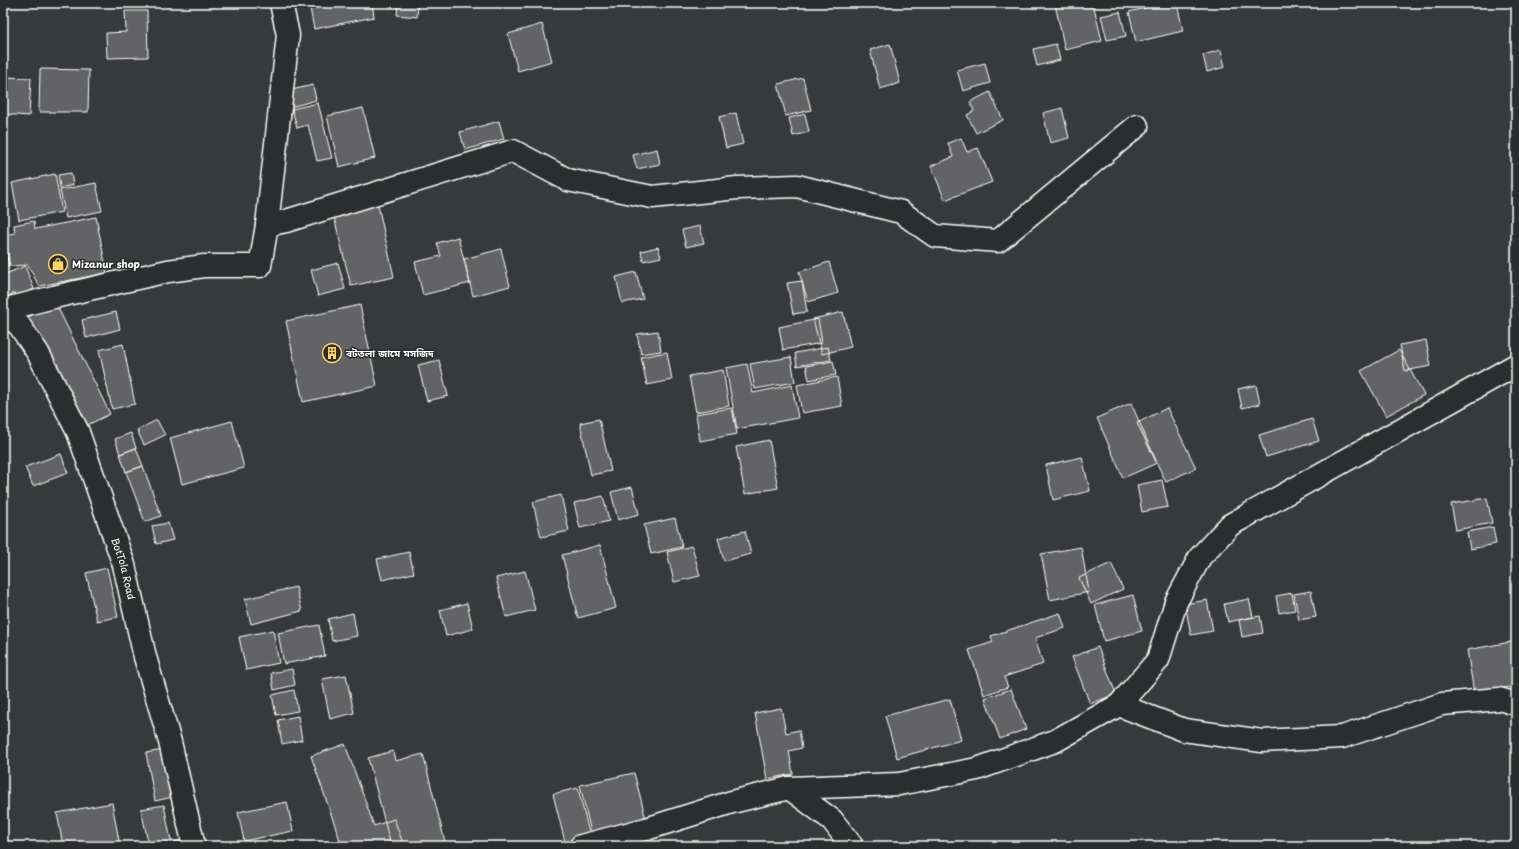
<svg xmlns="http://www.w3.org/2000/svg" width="1519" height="849" font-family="'Playpen Sans','Noto Sans Bengali',sans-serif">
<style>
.building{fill:#636465;stroke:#fff}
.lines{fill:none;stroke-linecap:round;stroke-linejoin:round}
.minor-casing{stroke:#fff;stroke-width:25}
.minor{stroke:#2a2d2e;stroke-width:22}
.labels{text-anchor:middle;stroke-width:3;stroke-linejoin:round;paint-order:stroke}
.poi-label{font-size:10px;font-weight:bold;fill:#fff;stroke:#2a2d2e;text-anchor:start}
.street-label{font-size:10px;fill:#fff;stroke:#2a2d2e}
</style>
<rect width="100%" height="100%" fill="#373a3b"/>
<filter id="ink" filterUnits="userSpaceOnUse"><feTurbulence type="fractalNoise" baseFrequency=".025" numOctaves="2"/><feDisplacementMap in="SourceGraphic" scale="8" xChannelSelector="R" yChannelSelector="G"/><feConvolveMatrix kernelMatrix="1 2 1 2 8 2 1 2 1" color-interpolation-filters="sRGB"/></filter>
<g filter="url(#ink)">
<path class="building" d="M 3,3 L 5,3 L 7,12 L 3,13 Z
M 309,3 L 372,3 L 374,17 L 314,29 Z
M 398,3 L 418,3 L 417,17 L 397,15 Z
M 1060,3 L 1093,3 L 1102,41 L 1065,50 L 1055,4 Z
M 1166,3 L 1177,3 L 1183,31 L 1136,42 L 1129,12 Z
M 125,11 L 147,11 L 148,57 L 107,58 L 106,33 L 126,32 Z
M 1120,12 L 1126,36 L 1107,40 L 1101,16 Z
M 542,24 L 552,61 L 518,71 L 508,34 Z
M 890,44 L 900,83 L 880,89 L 870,50 Z
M 1056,44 L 1060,60 L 1037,66 L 1033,49 Z
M 1221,50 L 1225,67 L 1207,72 L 1203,55 Z
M 985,63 L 990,83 L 963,91 L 957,70 Z
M 40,69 L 89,70 L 88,112 L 39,112 Z
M 3,77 L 31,78 L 29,116 L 3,114 Z
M 803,78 L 811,110 L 786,116 L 778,84 Z
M 313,85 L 316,100 L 291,107 L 287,91 Z
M 990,92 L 1003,120 L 976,133 L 967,115 L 974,111 L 970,102 Z
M 318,103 L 332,158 L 317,161 L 308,125 L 297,128 L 292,109 Z
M 363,108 L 375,158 L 339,167 L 327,116 Z
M 1062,108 L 1069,138 L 1050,143 L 1043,113 Z
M 736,113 L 743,144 L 726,148 L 719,117 Z
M 805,114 L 809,132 L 793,136 L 789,118 Z
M 499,121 L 504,139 L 465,150 L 460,132 Z
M 961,138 L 967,152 L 978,148 L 992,182 L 945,200 L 931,166 L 953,157 L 948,143 Z
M 657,149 L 660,164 L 637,169 L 633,155 Z
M 71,173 L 73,185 L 60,188 L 58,175 Z
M 55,174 L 62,212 L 19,220 L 12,183 Z
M 96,183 L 102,211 L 66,218 L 60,190 Z
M 378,205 L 394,277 L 351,286 L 334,217 Z
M 96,217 L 107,273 L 39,286 L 28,265 L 10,266 L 4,235 L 15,233 L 14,225 L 34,221 L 35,229 Z
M 700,226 L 704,243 L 686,247 L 682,230 Z
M 3,236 L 9,267 L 3,268 Z
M 458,237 L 470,283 L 423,295 L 415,262 L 441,256 L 437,243 Z
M 658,247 L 661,257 L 643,261 L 641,251 Z
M 501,249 L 510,286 L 473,296 L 464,259 Z
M 829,262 L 838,293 L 808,302 L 799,272 Z
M 338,263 L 345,289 L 318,296 L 311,270 Z
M 25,266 L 34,289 L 17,297 L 15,293 L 3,298 L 3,275 Z
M 636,272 L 643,299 L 622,303 L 616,277 Z
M 802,281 L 807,312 L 793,314 L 787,283 Z
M 56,304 L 110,414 L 79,429 L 24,319 Z
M 360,305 L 377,386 L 303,402 L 286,321 Z
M 116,312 L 120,329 L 86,338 L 82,320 Z
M 843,312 L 851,347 L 822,354 L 813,319 Z
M 818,319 L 822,343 L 783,350 L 779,327 Z
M 658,331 L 661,351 L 641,354 L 637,334 Z
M 1426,340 L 1431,366 L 1405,371 L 1400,345 Z
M 123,344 L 135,404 L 112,409 L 99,350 Z
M 828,347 L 831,360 L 797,366 L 795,353 Z
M 1399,350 L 1424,395 L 1386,416 L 1361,371 Z
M 667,352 L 672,380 L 647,385 L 641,357 Z
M 791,357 L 795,382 L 755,389 L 750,364 Z
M 439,360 L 448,396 L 427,401 L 418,365 Z
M 833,361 L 836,375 L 809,380 L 806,366 Z
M 747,364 L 753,393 L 792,385 L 798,418 L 737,429 L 726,368 Z
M 723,370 L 729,406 L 696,412 L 689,376 Z
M 837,377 L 842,406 L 802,413 L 797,385 Z
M 1256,385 L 1260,404 L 1242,408 L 1238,389 Z
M 1131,403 L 1157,463 L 1123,478 L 1097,418 Z
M 732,408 L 737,434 L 700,441 L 696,414 Z
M 1167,408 L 1196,468 L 1166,482 L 1137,423 Z
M 599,419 L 611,471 L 591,475 L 580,423 Z
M 1312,419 L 1319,441 L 1266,457 L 1259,435 Z
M 157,420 L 165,435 L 144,445 L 137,430 Z
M 232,421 L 244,468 L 182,484 L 170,438 Z
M 131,433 L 136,448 L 120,454 L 115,439 Z
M 769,440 L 778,488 L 745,494 L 736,447 Z
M 136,448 L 143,466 L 126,472 L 120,454 Z
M 61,454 L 68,473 L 33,486 L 25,467 Z
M 1082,457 L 1090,491 L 1053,500 L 1046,465 Z
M 143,466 L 161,516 L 145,522 L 126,472 Z
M 1162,480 L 1168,507 L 1142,512 L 1137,485 Z
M 632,487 L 639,514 L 618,520 L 611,492 Z
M 561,495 L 569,531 L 541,537 L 533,502 Z
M 603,496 L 609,521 L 580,528 L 574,503 Z
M 1487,498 L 1492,523 L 1456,530 L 1451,504 Z
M 675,518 L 682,547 L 651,554 L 644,525 Z
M 168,523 L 173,540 L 156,544 L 152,526 Z
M 1493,527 L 1496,544 L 1470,549 L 1467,532 Z
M 745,531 L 751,554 L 724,561 L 718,538 Z
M 600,545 L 616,608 L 578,618 L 562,555 Z
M 692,546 L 700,576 L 674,582 L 667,552 Z
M 1081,547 L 1089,592 L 1050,600 L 1041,554 Z
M 409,552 L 414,573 L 382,580 L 377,559 Z
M 1111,563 L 1123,589 L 1091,604 L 1079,578 Z
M 107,568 L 118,617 L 97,621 L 86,573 Z
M 525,571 L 535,610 L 506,617 L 496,578 Z
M 296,587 L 302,611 L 251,624 L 245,599 Z
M 1311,591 L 1316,617 L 1299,620 L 1294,594 Z
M 1292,593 L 1295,610 L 1279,613 L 1276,596 Z
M 1133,595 L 1142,631 L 1104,641 L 1095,605 Z
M 1249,599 L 1253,617 L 1228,622 L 1224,604 Z
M 1207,600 L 1213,631 L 1191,635 L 1185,604 Z
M 467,603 L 473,629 L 446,636 L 440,610 Z
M 353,613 L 357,636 L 332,641 L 328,619 Z
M 1060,613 L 1065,628 L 1035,638 L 1043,664 L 1004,677 L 1008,687 L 984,695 L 969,650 L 993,642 L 991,636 Z
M 1260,616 L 1263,633 L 1242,637 L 1239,620 Z
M 319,625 L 325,656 L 284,664 L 278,633 Z
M 273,630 L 279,663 L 246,670 L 239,637 Z
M 1516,641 L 1516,686 L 1474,693 L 1467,650 Z
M 1098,647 L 1116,694 L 1090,704 L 1072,657 Z
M 292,669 L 295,685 L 274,690 L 271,673 Z
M 346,675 L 354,713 L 330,719 L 322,679 Z
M 1011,689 L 1026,729 L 1000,739 L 985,698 Z
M 294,690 L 298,711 L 276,715 L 272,695 Z
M 950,699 L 961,740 L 897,758 L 885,716 Z
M 781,708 L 786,733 L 799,730 L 802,748 L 789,751 L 793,774 L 767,779 L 755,713 Z
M 298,716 L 302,740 L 282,744 L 278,720 Z
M 345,744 L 374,826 L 394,819 L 404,846 L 342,846 L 311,756 Z
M 163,750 L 177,796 L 155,801 L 146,753 Z
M 393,751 L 395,761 L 423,754 L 446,846 L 391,846 L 368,758 Z
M 634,773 L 647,823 L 592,837 L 580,785 Z
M 578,788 L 591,841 L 566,846 L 553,794 Z
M 287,802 L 293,831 L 244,841 L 238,812 Z
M 112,803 L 120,846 L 63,846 L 57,813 Z
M 164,805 L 172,846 L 149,846 L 141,809 Z
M 186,840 L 187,846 L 174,846 L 174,842 Z"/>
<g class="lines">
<defs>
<g id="minor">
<path d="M 267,225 L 286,221 L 513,151 L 568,180 L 652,197 L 737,188 L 797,186 L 901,212 L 935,236 L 998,241 L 1137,126"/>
<path d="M 3,310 L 54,297 L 168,271 L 204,266 L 260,266 L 267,225 L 288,35 L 281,3"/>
<path id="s1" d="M 3,314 L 19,325 L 38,353 L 78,432 L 124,565 L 145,657 L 170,742 L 194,846"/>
<path d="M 1119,705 L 1184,730 L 1262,741 L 1342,737 L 1442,704 L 1499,699 L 1516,704"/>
<path d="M 789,788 L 832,820 L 852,846"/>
<path d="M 581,846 L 646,829 L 732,802 L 789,788 L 899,784 L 977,769 L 1055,741 L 1119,705 L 1158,660 L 1176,602 L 1200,557 L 1230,525 L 1516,365"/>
</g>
</defs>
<use href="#minor" class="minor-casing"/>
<use href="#minor" class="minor"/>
</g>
</g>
<defs>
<symbol id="shop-ring" viewBox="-11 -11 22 22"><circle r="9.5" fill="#2a2d2e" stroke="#ffd166" stroke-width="1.5"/><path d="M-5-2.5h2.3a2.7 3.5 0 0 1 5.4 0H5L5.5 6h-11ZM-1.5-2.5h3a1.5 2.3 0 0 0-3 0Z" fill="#ffd166"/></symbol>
<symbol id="building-ring" viewBox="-11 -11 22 22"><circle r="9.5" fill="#2a2d2e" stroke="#ffd166" stroke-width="1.5"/><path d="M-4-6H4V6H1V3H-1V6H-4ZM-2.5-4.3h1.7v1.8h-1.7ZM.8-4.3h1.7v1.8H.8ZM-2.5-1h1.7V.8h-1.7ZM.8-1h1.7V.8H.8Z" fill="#ffd166"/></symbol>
</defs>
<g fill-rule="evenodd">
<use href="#shop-ring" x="47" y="253" width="22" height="22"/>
<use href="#building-ring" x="321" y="342" width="22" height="22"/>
</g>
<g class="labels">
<g class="poi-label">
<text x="72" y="268">Mizanur shop</text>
<text x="346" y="357">বটতলা জামে মসজিদ</text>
</g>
<g class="street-label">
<text dy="4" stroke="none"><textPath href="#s1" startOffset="286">BotTola Road</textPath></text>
</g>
</g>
<rect width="1519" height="849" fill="none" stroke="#2a2d2e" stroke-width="16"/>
<rect x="8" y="8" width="1503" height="833" fill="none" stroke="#fff" stroke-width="1.5" filter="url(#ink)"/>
</svg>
